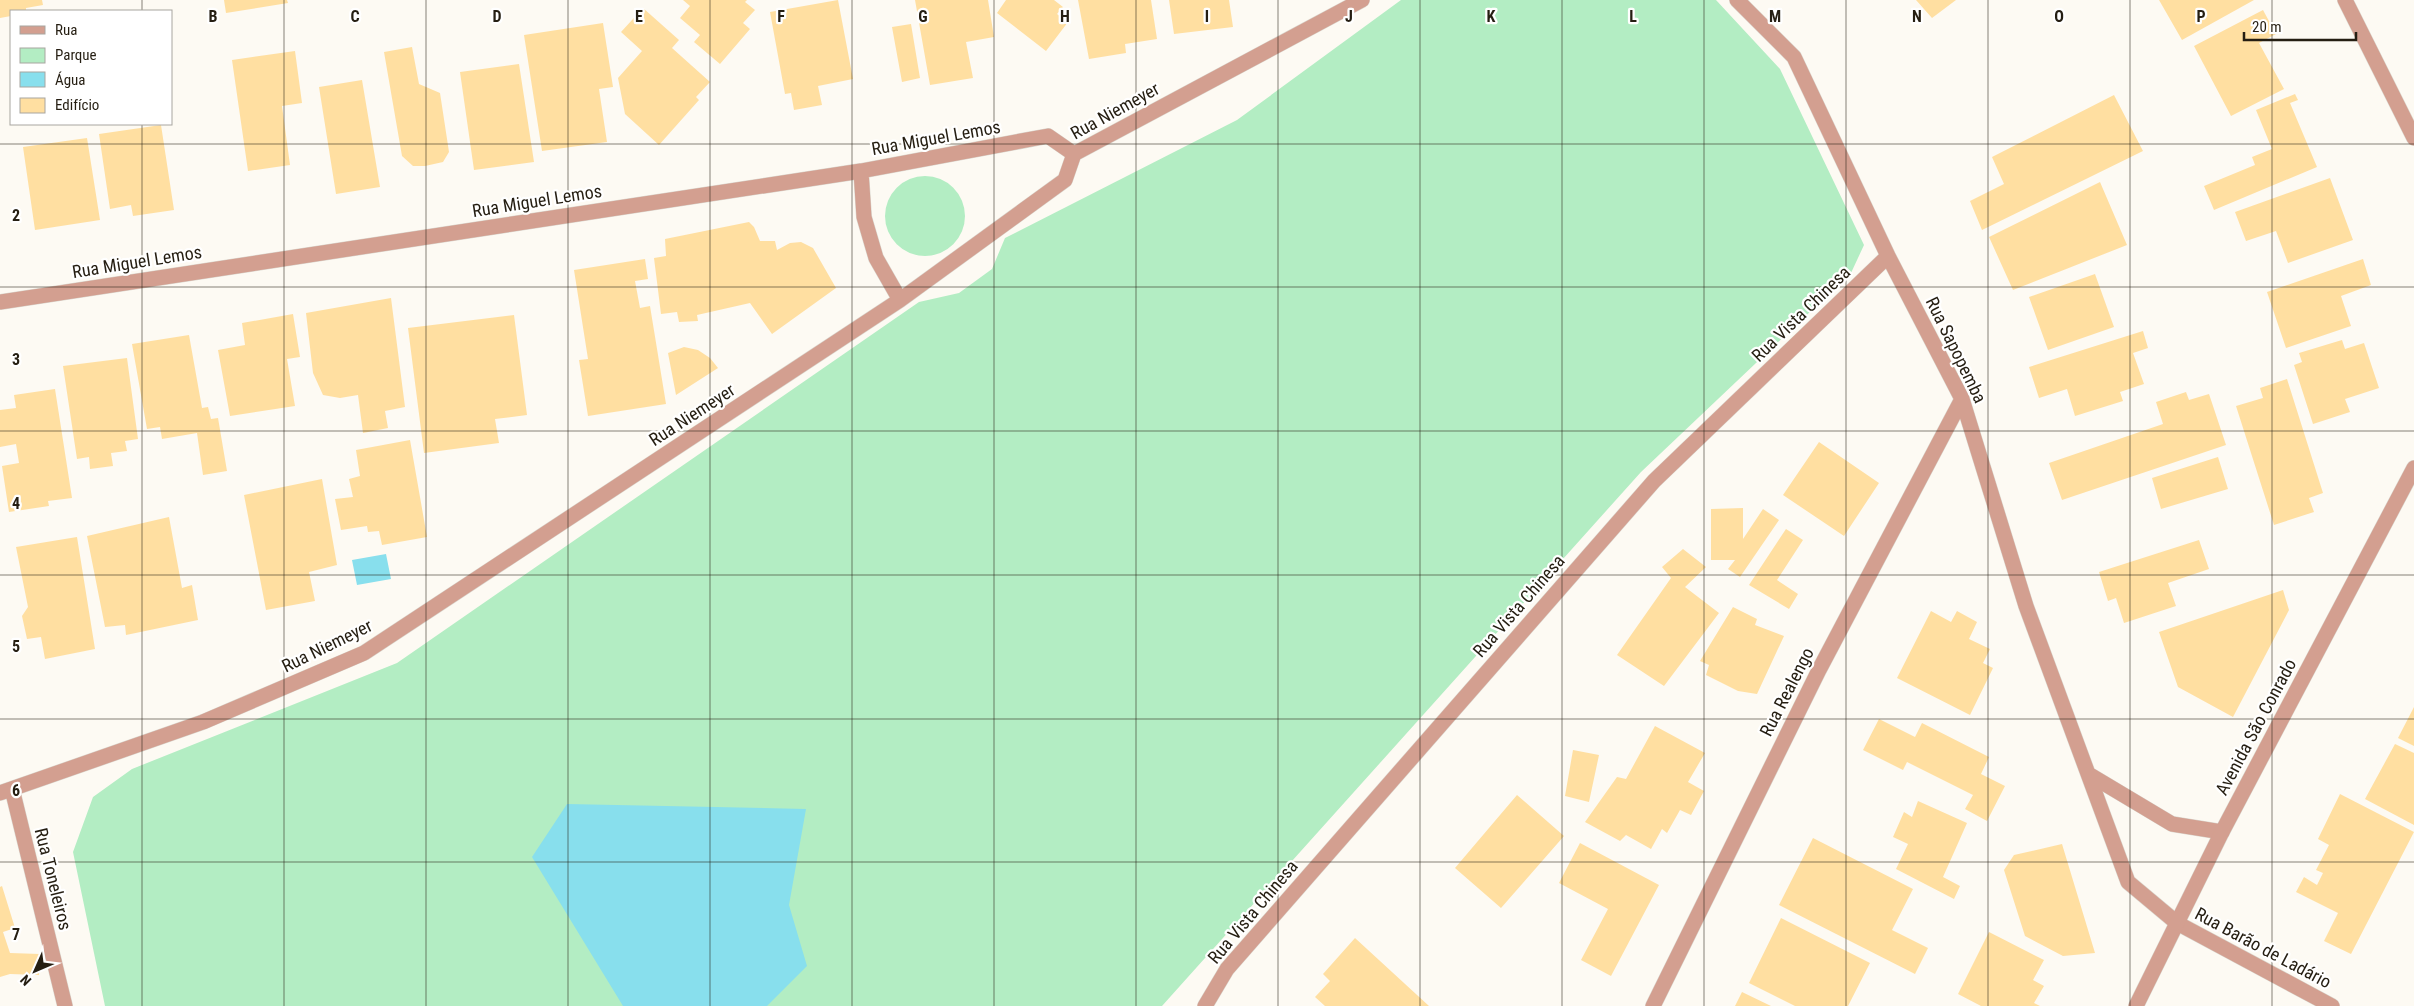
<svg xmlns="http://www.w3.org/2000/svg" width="2414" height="1006" font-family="'Roboto Condensed',sans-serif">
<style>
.green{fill:#b3edc3}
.water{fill:#88dfed}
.building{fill:#ffdfa1}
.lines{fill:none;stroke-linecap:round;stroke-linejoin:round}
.minor-casing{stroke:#dad7cf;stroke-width:16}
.tertiary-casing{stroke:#dad7cf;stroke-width:16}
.minor{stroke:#d39f90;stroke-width:15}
.tertiary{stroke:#d39f90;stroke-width:15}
.grid{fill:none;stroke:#251e12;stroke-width:1;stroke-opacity:0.55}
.labels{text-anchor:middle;stroke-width:4.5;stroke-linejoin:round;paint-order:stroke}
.street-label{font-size:18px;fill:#251e12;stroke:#fff}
.grid-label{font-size:16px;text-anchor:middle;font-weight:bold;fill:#251e12;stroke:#fff;stroke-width:4.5;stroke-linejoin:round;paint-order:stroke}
</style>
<rect width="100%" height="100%" fill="#fdfaf3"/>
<path class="green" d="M 1401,0 L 1716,0 L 1780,69 L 1864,245 L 1851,273 L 1641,472 L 1162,1006 L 105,1006 L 73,852 L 93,797 L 132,769 L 397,663 L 919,302 L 959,293 L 992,269 L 1005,238 L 1237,120 Z
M885 216a40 40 0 1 1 80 0a40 40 0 1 1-80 0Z"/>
<path class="water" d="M 386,554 L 391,579 L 357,585 L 352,560 Z
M 567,804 L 806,809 L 789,905 L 807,966 L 767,1006 L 623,1006 L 532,857 Z"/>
<path class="building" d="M 0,0 L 42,0 L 43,5 L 26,8 L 26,11 L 11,11 L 11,16 L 0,18 Z
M 224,0 L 287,0 L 288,3 L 226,13 Z
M 683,0 L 747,0 L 745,2 L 755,10 L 743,23 L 750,29 L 720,64 L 694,42 L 700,35 L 680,18 L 690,6 Z
M 838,0 L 853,79 L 818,86 L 822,105 L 794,110 L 791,93 L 785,94 L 770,12 Z
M 915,0 L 988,0 L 994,37 L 966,42 L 973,78 L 930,85 Z
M 1006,0 L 1054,0 L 1063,7 L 1057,14 L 1068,22 L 1046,51 L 997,13 Z
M 1078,0 L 1151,0 L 1157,39 L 1125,44 L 1126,53 L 1089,59 Z
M 1169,0 L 1229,0 L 1233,27 L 1174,34 Z
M 1916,0 L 1956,0 L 1932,18 Z
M 2159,0 L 2254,0 L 2182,40 Z
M 643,8 L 679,40 L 672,48 L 710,82 L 696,97 L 699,100 L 659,145 L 625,114 L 618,78 L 642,51 L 621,32 Z
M 2263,10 L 2276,34 L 2259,43 L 2284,89 L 2231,116 L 2194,46 Z
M 603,23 L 613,87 L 599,89 L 607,142 L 542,151 L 524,35 Z
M 911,24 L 920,78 L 902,82 L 892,27 Z
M 412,47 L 419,84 L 440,93 L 449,152 L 443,162 L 425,166 L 413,166 L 402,156 L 384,52 Z
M 295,51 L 302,103 L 282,106 L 290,165 L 248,171 L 232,60 Z
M 519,64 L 534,162 L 474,170 L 460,72 Z
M 362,80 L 380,187 L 336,194 L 319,87 Z
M 2295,94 L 2298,100 L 2290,103 L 2317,167 L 2214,210 L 2204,186 L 2255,165 L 2252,157 L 2272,149 L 2256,110 Z
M 2114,95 L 2143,151 L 1982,230 L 1970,201 L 2004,184 L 1992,157 Z
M 161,125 L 174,210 L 133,216 L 131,205 L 110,209 L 99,134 Z
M 87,138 L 100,220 L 35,230 L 23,147 Z
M 2330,178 L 2353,240 L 2288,263 L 2276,231 L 2246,241 L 2235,212 Z
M 2100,182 L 2127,245 L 2013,290 L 1989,237 Z
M 749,222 L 754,227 L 760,241 L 775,241 L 777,250 L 790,243 L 801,242 L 813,248 L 836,288 L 772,334 L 750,303 L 697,315 L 698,321 L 679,322 L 677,312 L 661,314 L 654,258 L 666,256 L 665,239 Z
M 645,259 L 648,279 L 635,281 L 640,308 L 650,306 L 666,404 L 588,416 L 579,360 L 588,359 L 574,270 Z
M 2363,259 L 2371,285 L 2341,296 L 2351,326 L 2286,348 L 2267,292 Z
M 2095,274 L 2114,327 L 2048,350 L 2029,297 Z
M 391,298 L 405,407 L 385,411 L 388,428 L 363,433 L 358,395 L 340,398 L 323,395 L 313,373 L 306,313 Z
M 293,314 L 300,357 L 287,359 L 295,406 L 230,416 L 218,350 L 245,345 L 242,323 Z
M 514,315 L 527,415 L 495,419 L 499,443 L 424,453 L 408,328 Z
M 2143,331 L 2148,348 L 2133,353 L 2144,384 L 2120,392 L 2123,401 L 2075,416 L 2067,389 L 2039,398 L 2029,367 Z
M 189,335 L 202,408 L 208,407 L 211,419 L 218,418 L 227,471 L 203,475 L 197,433 L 162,439 L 160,427 L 147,429 L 132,344 Z
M 2342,340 L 2345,349 L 2364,343 L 2379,388 L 2345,399 L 2350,412 L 2313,424 L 2294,365 L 2302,362 L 2299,353 Z
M 684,347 L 698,350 L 710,358 L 718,368 L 676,395 L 668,353 Z
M 127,358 L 138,439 L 125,441 L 127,451 L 111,453 L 113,466 L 90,469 L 89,457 L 77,459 L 63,366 Z
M 2287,379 L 2323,493 L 2309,498 L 2314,512 L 2274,525 L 2236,406 L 2263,398 L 2260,388 Z
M 55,389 L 72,498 L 48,501 L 49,506 L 9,512 L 2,466 L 19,463 L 16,444 L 0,447 L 0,410 L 16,408 L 14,395 Z
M 2186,392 L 2189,400 L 2209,394 L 2226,445 L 2062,500 L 2049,463 L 2163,424 L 2156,402 Z
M 410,440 L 427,537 L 382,545 L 379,531 L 368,532 L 367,526 L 341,530 L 335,499 L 353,497 L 349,479 L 360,476 L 356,450 Z
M 1819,442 L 1879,483 L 1844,536 L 1783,495 Z
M 2218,457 L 2228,489 L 2161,509 L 2152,478 Z
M 322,479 L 337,565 L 309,572 L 315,601 L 266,610 L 244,495 Z
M 1743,508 L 1743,539 L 1763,509 L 1779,520 L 1740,577 L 1728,569 L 1735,560 L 1711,560 L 1711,509 Z
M 169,517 L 182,588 L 192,585 L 198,620 L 126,635 L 125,625 L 105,627 L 87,536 Z
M 1786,529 L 1803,540 L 1777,580 L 1798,594 L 1789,609 L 1749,585 Z
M 77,537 L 95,649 L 45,659 L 41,637 L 27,639 L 22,616 L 28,607 L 16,547 Z
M 2199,540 L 2209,569 L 2168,583 L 2176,606 L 2124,623 L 2116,598 L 2108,601 L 2099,572 Z
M 1683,549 L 1706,567 L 1685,587 L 1719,613 L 1664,686 L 1617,655 L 1671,578 L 1662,567 Z
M 2283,590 L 2289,610 L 2233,717 L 2178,687 L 2159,632 Z
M 1733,607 L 1757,619 L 1755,625 L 1784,636 L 1757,694 L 1738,691 L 1706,675 L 1709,665 L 1700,661 Z
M 1931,611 L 1951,622 L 1957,611 L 1977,622 L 1969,639 L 1990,649 L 1983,663 L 1993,668 L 1970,715 L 1897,678 Z
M 2414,707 L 2414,746 L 2398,738 Z
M 1879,719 L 1915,737 L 1922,723 L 1989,757 L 1981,774 L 2005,786 L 1987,821 L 1965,809 L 1973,795 L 1907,762 L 1903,770 L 1863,750 Z
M 1655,726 L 1705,753 L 1688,782 L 1704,791 L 1691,815 L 1680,810 L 1667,833 L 1662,829 L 1651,849 L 1626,835 L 1620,841 L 1585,822 L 1617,777 L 1626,779 Z
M 2395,744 L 2414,753 L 2414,825 L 2365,799 Z
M 1573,750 L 1599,755 L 1589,802 L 1565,796 Z
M 2340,794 L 2414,832 L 2351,954 L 2324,941 L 2338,913 L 2296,892 L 2304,877 L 2317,885 L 2323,873 L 2316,870 L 2329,845 L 2318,839 Z
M 1517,795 L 1564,836 L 1501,908 L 1455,868 Z
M 1918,801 L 1967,823 L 1943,877 L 1960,886 L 1954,899 L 1896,869 L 1908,844 L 1893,837 L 1904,812 L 1912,817 Z
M 1813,838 L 1913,889 L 1892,930 L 1928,948 L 1915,974 L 1779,905 Z
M 1580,843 L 1659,885 L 1611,976 L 1581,960 L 1608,909 L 1559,883 Z
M 2062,844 L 2095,953 L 2063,956 L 2025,936 L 2004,870 L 2014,855 Z
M 2,886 L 15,928 L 3,932 L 10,953 L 40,954 L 39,975 L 10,974 L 0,977 L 0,887 Z
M 1781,918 L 1870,963 L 1848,1006 L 1795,1006 L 1749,983 Z
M 1989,932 L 2044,960 L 2033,980 L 2044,986 L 2034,1003 L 2040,1006 L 1981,1006 L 1958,994 Z
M 1355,938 L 1429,1006 L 1325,1006 L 1315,997 L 1330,981 L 1323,974 Z
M 1742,992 L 1771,1006 L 1735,1006 Z"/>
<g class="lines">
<defs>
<path id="minor" d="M 1737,0 L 1794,57 L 1888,256 L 1962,399 L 2026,606 L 2128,882 L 2177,923 L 2332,1006
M 2345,0 L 2414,138
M 861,171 L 864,217 L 876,258 L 900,300
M 0,302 L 861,171 L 1048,136 L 1074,154
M 2090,775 L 2172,824 L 2222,832
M 12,789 L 65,1006
M 0,793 L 203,722 L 364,653 L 900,300 L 1065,180 L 1074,154 L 1362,0
M 1205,1006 L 1227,969 L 1654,481 L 1888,256
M 1653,1006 L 1819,670 L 1962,399"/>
<path id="tertiary" d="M 2136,1006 L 2222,832 L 2414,468"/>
</defs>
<use href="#minor" class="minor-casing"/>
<use href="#tertiary" class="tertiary-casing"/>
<use href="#minor" class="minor"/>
<use href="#tertiary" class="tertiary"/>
</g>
<path class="grid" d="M 142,0 L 142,11M 284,0 L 284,1006M 426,0 L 426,1006M 568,0 L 568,1006M 710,0 L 710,1006M 852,0 L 852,1006M 994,0 L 994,1006M 1136,0 L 1136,1006M 1278,0 L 1278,1006M 1420,0 L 1420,1006M 1562,0 L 1562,1006M 1704,0 L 1704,1006M 1846,0 L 1846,1006M 1988,0 L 1988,1006M 2130,0 L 2130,1006M 2272,0 L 2272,1006M 142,124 L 142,1006M 0,144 L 2414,144M 0,287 L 2414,287M 0,431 L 2414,431M 0,575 L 2414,575M 0,719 L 2414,719M 0,862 L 2414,862"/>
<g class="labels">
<g class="street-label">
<text transform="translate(1115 111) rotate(-29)" y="6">Rua Niemeyer</text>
<text transform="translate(936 138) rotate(-10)" y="6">Rua Miguel Lemos</text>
<text transform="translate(537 201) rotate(-9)" y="6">Rua Miguel Lemos</text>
<text transform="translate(137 262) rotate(-9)" y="6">Rua Miguel Lemos</text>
<text transform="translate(1801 314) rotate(-44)" y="6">Rua Vista Chinesa</text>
<text transform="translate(1956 350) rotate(64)" y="6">Rua Sapopemba</text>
<text transform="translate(692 415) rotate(-33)" y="6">Rua Niemeyer</text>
<text transform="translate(1519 606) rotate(-49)" y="6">Rua Vista Chinesa</text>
<text transform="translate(327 646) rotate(-26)" y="6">Rua Niemeyer</text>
<text transform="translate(1787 692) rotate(-63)" y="6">Rua Realengo</text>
<text transform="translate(2256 727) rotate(-62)" y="6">Avenida São Conrado</text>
<text transform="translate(53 879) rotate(76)" y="6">Rua Toneleiros</text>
<text transform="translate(1253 912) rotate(-50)" y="6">Rua Vista Chinesa</text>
<text transform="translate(2263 948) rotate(28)" y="6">Rua Barão de Ladário</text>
</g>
</g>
<g class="grid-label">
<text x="213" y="22">B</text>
<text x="355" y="22">C</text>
<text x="497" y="22">D</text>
<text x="639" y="22">E</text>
<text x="781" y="22">F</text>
<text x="923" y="22">G</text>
<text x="1065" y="22">H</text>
<text x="1207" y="22">I</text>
<text x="1349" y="22">J</text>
<text x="1491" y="22">K</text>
<text x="1633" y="22">L</text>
<text x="1775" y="22">M</text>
<text x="1917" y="22">N</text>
<text x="2059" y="22">O</text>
<text x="2201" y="22">P</text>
<text x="16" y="221">2</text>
<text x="16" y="365">3</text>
<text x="16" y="509">4</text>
<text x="16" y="652">5</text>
<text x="16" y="796">6</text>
<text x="16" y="940">7</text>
</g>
<rect x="10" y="10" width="162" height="115" fill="#ffffff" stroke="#a8a5a0"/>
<rect x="20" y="26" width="25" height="8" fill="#d39f90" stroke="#a8a5a0"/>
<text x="55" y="35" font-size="15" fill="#251e12">Rua</text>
<rect x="20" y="48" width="25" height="15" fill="#b3edc3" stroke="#a8a5a0"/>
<text x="55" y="60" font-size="15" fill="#251e12">Parque</text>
<rect x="20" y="72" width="25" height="15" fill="#88dfed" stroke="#a8a5a0"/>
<text x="55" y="85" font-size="15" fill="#251e12">Água</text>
<rect x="20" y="98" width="25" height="15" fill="#ffdfa1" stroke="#a8a5a0"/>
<text x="55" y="110" font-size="15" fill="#251e12">Edifício</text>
<g transform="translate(35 971) rotate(225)" stroke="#ffffff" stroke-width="4" paint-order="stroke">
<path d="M0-4L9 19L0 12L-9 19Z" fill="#251e12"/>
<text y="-8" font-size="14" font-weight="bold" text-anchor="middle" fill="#251e12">N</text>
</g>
<path d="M2244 32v8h112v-8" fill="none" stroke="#251e12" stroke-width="2.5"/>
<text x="2252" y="32" font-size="15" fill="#251e12" stroke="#ffffff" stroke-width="4" paint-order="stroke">20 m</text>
</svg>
